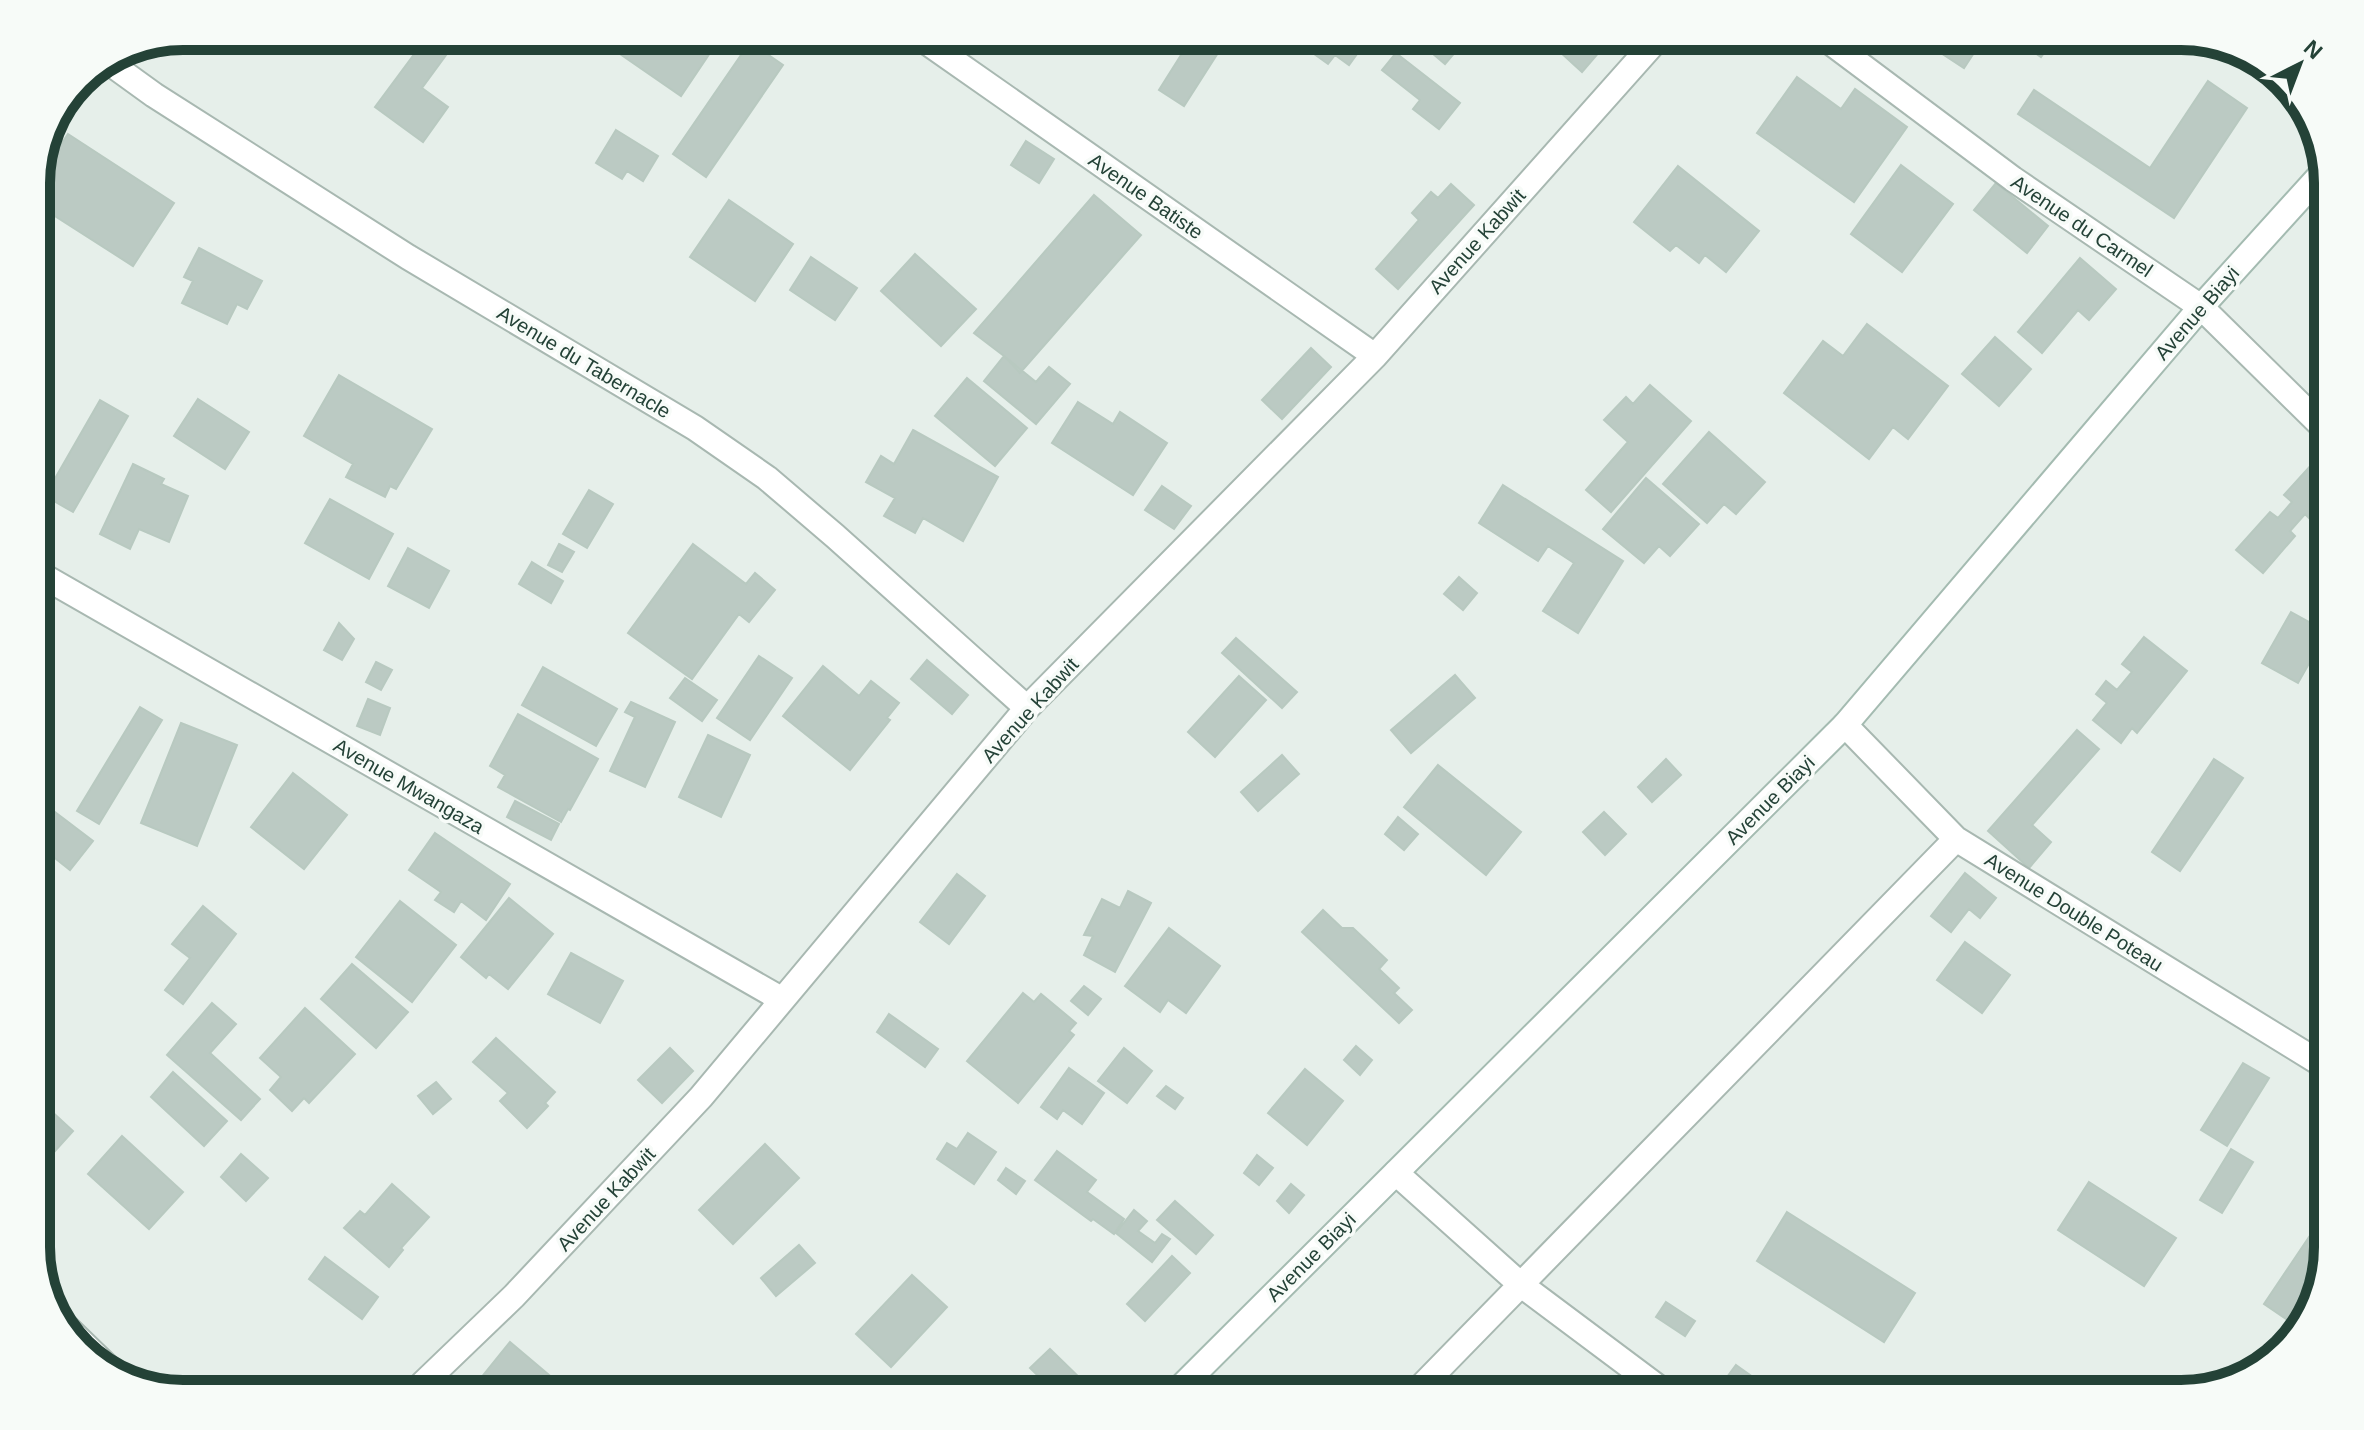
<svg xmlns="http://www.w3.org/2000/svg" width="2364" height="1430" font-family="Arial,sans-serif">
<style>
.building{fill:#bbcac3;stroke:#b8c9c0;stroke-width:2}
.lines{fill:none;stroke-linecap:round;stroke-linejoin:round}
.street-casing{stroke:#a8b8b1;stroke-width:28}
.secondary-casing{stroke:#a4bbb1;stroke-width:28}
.street{stroke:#fff;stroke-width:24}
.secondary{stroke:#fff;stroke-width:24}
.labels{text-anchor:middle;stroke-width:7;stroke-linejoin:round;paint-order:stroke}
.street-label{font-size:20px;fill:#244237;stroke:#f7fbf8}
.rim{fill:none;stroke:#244237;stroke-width:10}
</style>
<rect width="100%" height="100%" fill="#e6efea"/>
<path class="building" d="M 392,36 L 460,36 L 422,88 L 448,107 L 423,142 L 375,107 L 415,53 Z
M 594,36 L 698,36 L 714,47 L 681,96 Z
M 1193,36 L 1208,36 L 1223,45 L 1184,106 L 1159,90 Z
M 1289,36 L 1370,36 L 1349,65 L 1335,55 L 1328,64 Z
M 1412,36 L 1469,36 L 1445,64 Z
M 1573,36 L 1613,36 L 1582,72 L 1560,52 Z
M 1915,36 L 1985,36 L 1964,68 Z
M 2011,36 L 2056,36 L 2041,57 Z
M 750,42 L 783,65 L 706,177 L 673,154 Z
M 1396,53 L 1460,103 L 1439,129 L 1413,109 L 1420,100 L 1382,70 Z
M 1797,77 L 1841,109 L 1855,89 L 1907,127 L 1854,202 L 1757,133 Z
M 2208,81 L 2247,108 L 2174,218 L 2018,114 L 2034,90 L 2150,168 Z
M 616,130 L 658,156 L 643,181 L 627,171 L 622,179 L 596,163 Z
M 68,134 L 174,203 L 133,266 L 36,204 L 36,182 Z
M 1026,141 L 1054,159 L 1039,183 L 1011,165 Z
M 1901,165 L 1953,204 L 1902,272 L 1851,234 Z
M 1678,166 L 1759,231 L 1726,272 L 1705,255 L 1699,263 L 1676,245 L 1670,251 L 1634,222 Z
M 1996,183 L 2048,226 L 2027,253 L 1974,210 Z
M 1451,184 L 1474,205 L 1398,289 L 1376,269 L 1419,220 L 1412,213 L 1431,192 L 1438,198 Z
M 1094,195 L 1141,235 L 1020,373 L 1004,356 L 974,333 Z
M 729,200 L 793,244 L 755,301 L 690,257 Z
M 199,248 L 262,281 L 247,309 L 237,304 L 227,324 L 182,303 L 193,281 L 184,277 Z
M 915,254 L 976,309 L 941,346 L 881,291 Z
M 811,257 L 857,288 L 835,320 L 790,290 Z
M 2080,258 L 2116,289 L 2089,320 L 2078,310 L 2042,353 L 2018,332 Z
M 1867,324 L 1948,386 L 1908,439 L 1893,427 L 1869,459 L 1784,393 L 1823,341 L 1843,356 Z
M 1995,337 L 2031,369 L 1999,406 L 1962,374 Z
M 1311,348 L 1331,367 L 1282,419 L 1262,400 Z
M 1004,356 L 1036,382 L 1049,367 L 1070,384 L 1036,424 L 984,381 Z
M 339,375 L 432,429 L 396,489 L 390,486 L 385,497 L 346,477 L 353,464 L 304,436 Z
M 967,378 L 1027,428 L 995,466 L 935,416 Z
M 1650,385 L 1691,421 L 1611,512 L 1586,490 L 1628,442 L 1604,420 L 1626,397 L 1633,404 Z
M 198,399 L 249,432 L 225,469 L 174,436 Z
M 100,400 L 128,416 L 73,512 L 45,496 Z
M 1078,402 L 1113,424 L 1120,412 L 1167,443 L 1133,495 L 1052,443 Z
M 913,430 L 998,477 L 963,541 L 923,518 L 915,533 L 884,516 L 895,498 L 866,482 L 881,456 L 894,464 Z
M 1709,432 L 1765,482 L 1736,514 L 1724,504 L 1707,523 L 1663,484 Z
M 2314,462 L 2328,474 L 2328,500 L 2310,519 L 2305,514 L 2290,531 L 2295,536 L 2263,573 L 2236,550 L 2270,512 L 2278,518 L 2292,502 L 2284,495 Z
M 133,464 L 164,479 L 161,484 L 188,496 L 169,542 L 139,529 L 130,549 L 100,534 Z
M 1646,478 L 1699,524 L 1670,556 L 1659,546 L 1644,563 L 1603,529 Z
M 1503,485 L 1623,561 L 1578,633 L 1543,611 L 1574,563 L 1548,546 L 1538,561 L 1479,523 Z
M 1162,486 L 1191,506 L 1174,529 L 1145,510 Z
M 589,490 L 613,504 L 587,548 L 563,534 Z
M 330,499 L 393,534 L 369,579 L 305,543 Z
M 559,544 L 574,552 L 562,572 L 548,565 Z
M 693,544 L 746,584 L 755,573 L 775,590 L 749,622 L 739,614 L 692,679 L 628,633 Z
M 408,548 L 449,571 L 429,608 L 388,586 Z
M 532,562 L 563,581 L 551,603 L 519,584 Z
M 1459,577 L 1477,593 L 1463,610 L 1444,594 Z
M 2291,612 L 2327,632 L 2298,683 L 2262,663 Z
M 339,623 L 354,639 L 342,660 L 324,650 Z
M 2144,637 L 2187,671 L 2137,733 L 2132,728 L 2121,743 L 2093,720 L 2107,703 L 2096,694 L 2106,681 L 2117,690 L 2132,672 L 2122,664 Z
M 1236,638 L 1297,692 L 1282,708 L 1222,653 Z
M 759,656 L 792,678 L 750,740 L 717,718 Z
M 927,660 L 968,695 L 952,714 L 911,679 Z
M 376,662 L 392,670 L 381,690 L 366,682 Z
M 823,666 L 859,696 L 871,681 L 899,703 L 887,718 L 890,720 L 850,770 L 783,716 Z
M 543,667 L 617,709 L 596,746 L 522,705 Z
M 1455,675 L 1475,698 L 1411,753 L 1391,730 Z
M 1239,676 L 1266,700 L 1215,757 L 1188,732 Z
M 685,678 L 717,700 L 702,721 L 670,698 Z
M 368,699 L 390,708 L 380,735 L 357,726 Z
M 631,702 L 675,722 L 645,787 L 610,771 L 635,717 L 625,712 Z
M 140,707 L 162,720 L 99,824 L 77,811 Z
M 518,714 L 598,759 L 570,810 L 568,809 L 561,822 L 498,787 L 505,775 L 490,766 Z
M 181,723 L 237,745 L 197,846 L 141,823 Z
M 2077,730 L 2099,749 L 2032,825 L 2051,842 L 2029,868 L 1988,831 Z
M 708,735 L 750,755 L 721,817 L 679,797 Z
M 1282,755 L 1299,774 L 1258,811 L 1241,792 Z
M 1666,759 L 1681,775 L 1652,802 L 1638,787 Z
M 2214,759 L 2243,778 L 2180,871 L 2152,852 Z
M 1438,765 L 1521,832 L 1486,875 L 1404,807 Z
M 293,773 L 347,815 L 304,869 L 251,827 Z
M 515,801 L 559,824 L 551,840 L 507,817 Z
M 51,809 L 93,841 L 70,870 L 36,843 L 36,828 Z
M 1604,812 L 1626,834 L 1605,855 L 1583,832 Z
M 1398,817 L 1418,834 L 1404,850 L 1385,834 Z
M 435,833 L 510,884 L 486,920 L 461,901 L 454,912 L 435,900 L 441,892 L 409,870 Z
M 1965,873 L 1996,898 L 1980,918 L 1969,909 L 1951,932 L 1931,916 Z
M 957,874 L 985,896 L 949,944 L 920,922 Z
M 1128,891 L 1151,903 L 1115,972 L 1084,955 L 1093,936 L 1084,935 L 1102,899 L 1120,908 Z
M 509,898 L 553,934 L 508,989 L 489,974 L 486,978 L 461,957 Z
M 400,901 L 456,945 L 412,1002 L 356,957 Z
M 203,906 L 236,934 L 183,1004 L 165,990 L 190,958 L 172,944 Z
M 1323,910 L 1342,928 L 1353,928 L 1387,960 L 1379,969 L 1399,988 L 1394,993 L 1412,1010 L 1399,1023 L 1302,932 Z
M 1169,928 L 1220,966 L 1186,1013 L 1168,1000 L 1160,1012 L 1125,986 Z
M 1965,942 L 2010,975 L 1982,1013 L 1937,980 Z
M 571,953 L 623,981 L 600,1023 L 548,994 Z
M 352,964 L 408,1012 L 376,1048 L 321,999 Z
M 1084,986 L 1101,999 L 1088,1015 L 1071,1001 Z
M 2328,989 L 2328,1023 L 2311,1010 Z
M 1023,993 L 1034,1002 L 1041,994 L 1076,1023 L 1069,1031 L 1074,1035 L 1018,1103 L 967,1061 Z
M 212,1003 L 236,1024 L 210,1053 L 260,1099 L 241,1120 L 167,1055 Z
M 305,1008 L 355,1054 L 309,1103 L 304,1098 L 292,1111 L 270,1090 L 281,1077 L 260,1058 Z
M 889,1014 L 938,1049 L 925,1067 L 877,1032 Z
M 496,1038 L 555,1092 L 545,1103 L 548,1106 L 527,1128 L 500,1101 L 508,1093 L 473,1062 Z
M 1356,1046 L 1372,1060 L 1360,1075 L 1344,1060 Z
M 670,1048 L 693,1071 L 662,1103 L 638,1080 Z
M 1124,1048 L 1152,1071 L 1127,1103 L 1098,1081 Z
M 2243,1063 L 2269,1078 L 2227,1146 L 2201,1130 Z
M 1069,1068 L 1104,1093 L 1082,1124 L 1063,1110 L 1057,1119 L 1041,1107 Z
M 1305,1069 L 1343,1101 L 1307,1145 L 1268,1113 Z
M 173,1072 L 227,1121 L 204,1146 L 151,1097 Z
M 436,1082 L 451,1099 L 433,1114 L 418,1096 Z
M 1166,1086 L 1183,1098 L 1175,1109 L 1157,1096 Z
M 36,1097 L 73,1131 L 55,1151 L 53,1149 L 36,1167 Z
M 968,1133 L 996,1152 L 974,1184 L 937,1159 L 947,1143 L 957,1149 Z
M 122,1136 L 183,1192 L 149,1229 L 88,1174 Z
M 765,1144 L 799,1178 L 733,1244 L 699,1210 Z
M 2231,1149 L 2253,1162 L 2222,1213 L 2200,1200 Z
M 1057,1151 L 1096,1180 L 1087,1192 L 1124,1219 L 1114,1234 L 1093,1219 L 1091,1221 L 1035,1180 Z
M 241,1154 L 268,1178 L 246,1201 L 221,1177 Z
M 1257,1155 L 1273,1168 L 1259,1185 L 1244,1173 Z
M 1006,1168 L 1025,1181 L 1016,1194 L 998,1180 Z
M 2089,1182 L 2176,1238 L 2144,1286 L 2058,1230 Z
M 392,1184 L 429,1217 L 401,1248 L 403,1250 L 389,1267 L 344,1228 L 360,1211 L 365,1215 Z
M 1291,1184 L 1304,1195 L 1289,1213 L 1277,1201 Z
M 1175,1201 L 1213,1235 L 1196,1254 L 1157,1220 Z
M 1134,1210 L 1147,1221 L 1138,1231 L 1155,1243 L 1162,1234 L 1170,1239 L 1152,1262 L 1116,1233 Z
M 1787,1212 L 1915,1293 L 1884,1342 L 1757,1261 Z
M 2317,1225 L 2328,1232 L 2328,1247 L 2312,1305 L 2298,1327 L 2264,1304 Z
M 799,1245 L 815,1263 L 776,1296 L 761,1278 Z
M 1172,1256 L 1190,1273 L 1145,1321 L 1127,1304 Z
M 325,1257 L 378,1297 L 362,1319 L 309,1279 Z
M 912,1275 L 947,1307 L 891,1367 L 856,1334 Z
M 1666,1302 L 1695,1321 L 1685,1336 L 1656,1317 Z
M 510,1342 L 561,1385 L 553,1394 L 468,1394 Z
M 1050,1349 L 1086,1384 L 1076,1394 L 1057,1394 L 1030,1368 Z
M 1736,1365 L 1777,1394 L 1728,1394 L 1719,1388 Z"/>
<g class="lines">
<defs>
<path id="street" d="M 918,36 L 1375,356
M 1822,36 L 2013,179 L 2201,307 L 2328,432
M 107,61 L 154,95 L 408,257 L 695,428 L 767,478 L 835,536 L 1027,708
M 36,572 L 781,999
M 1845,725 L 1956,839 L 2328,1068
M 1396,1173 L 1520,1284 L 1667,1394
M 55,1316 L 117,1376
M 412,1394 L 514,1296 L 701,1097 L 1027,708 L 1375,356 L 1660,36
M 1414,1394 L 1956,839"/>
<path id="secondary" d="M 1174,1394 L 1845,725 L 2201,307 L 2326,169"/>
</defs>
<use href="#street" class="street-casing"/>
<use href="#secondary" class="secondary-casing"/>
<use href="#street" class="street"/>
<use href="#secondary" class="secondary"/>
</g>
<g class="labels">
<g class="street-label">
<text transform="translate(1146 196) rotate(35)" y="7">Avenue Batiste</text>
<text transform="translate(2082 226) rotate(34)" y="7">Avenue du Carmel</text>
<text transform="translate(1477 241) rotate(-48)" y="7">Avenue Kabwit</text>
<text transform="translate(2197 313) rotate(-49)" y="7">Avenue Biayi</text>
<text transform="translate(584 362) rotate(31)" y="7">Avenue du Tabernacle</text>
<text transform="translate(1030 710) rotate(-48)" y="7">Avenue Kabwit</text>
<text transform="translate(409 786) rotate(30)" y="7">Avenue Mwangaza</text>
<text transform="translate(1770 800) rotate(-45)" y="7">Avenue Biayi</text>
<text transform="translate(2074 912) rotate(32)" y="7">Avenue Double Poteau</text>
<text transform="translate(606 1199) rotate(-47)" y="7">Avenue Kabwit</text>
<text transform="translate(1311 1257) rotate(-45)" y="7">Avenue Biayi</text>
</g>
</g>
<path d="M0 0H2364V1430H0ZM183 50H2181A133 133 0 0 1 2314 183V1247A133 133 0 0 1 2181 1380H183A133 133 0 0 1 50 1247V183A133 133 0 0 1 183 50Z" fill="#f7fbf8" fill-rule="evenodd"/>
<path class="rim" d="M183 50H2181A133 133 0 0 1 2314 183V1247A133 133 0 0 1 2181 1380H183A133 133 0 0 1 50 1247V183A133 133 0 0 1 183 50Z"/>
<g transform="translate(2300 64) rotate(42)" stroke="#f7fbf8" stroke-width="6" paint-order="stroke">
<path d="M0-6L14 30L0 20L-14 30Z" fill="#244237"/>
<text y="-12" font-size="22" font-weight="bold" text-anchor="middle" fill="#244237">N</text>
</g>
</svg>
